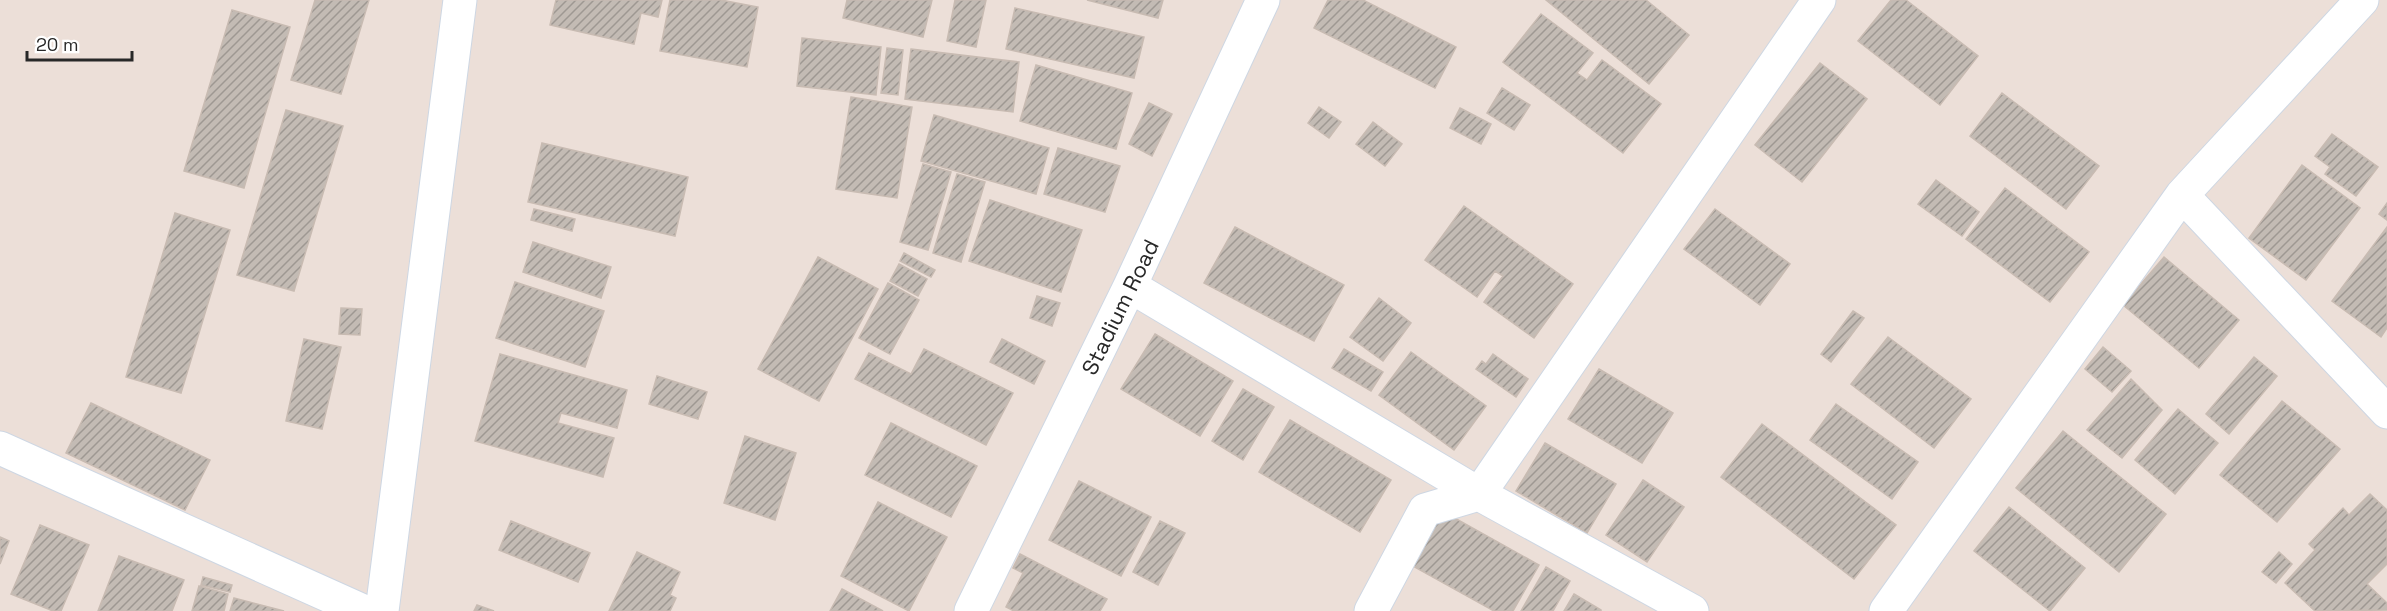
<svg xmlns="http://www.w3.org/2000/svg" width="2387" height="611" font-family="'Space Grotesk',sans-serif">
<style>
.building{fill:url(#building-hatch);stroke:#c8bbb2;stroke-width:1.5}
.lines{fill:none;stroke-linecap:round;stroke-linejoin:round}
.street-casing{stroke:#ced7e3;stroke-width:35}
.secondary-casing{stroke:#ced7e3;stroke-width:35}
.street{stroke:#fff;stroke-width:33}
.secondary{stroke:#fff;stroke-width:33}
.labels{text-anchor:middle;stroke-width:4.5;stroke-linejoin:round;paint-order:stroke}
.street-label{font-size:22px;fill:#282828;stroke:#fff}
</style>
<defs>
<pattern id="building-hatch" width="6" height="6" patternUnits="userSpaceOnUse" patternTransform="scale(1.5)"><rect width="6" height="6" fill="#c3bbb4"/><path d="M-1 1l2-2M0 6l6-6M5 7l2-2" fill="none" stroke="#9e9892"/></pattern>
</defs>
<rect width="100%" height="100%" fill="#ecdfd8"/>
<path class="building" d="M 315,0 L 369,0 L 341,94 L 291,80 Z
M 556,0 L 662,0 L 658,17 L 641,13 L 634,44 L 550,25 Z
M 670,0 L 721,0 L 758,7 L 747,67 L 660,51 Z
M 847,0 L 932,0 L 923,37 L 843,18 Z
M 955,0 L 986,0 L 976,47 L 947,41 Z
M 1087,0 L 1163,0 L 1158,18 Z
M 1328,0 L 1363,0 L 1456,47 L 1435,88 L 1314,28 Z
M 1546,0 L 1646,0 L 1689,35 L 1649,84 Z
M 1891,0 L 1906,0 L 1978,56 L 1940,105 L 1858,41 Z
M 1015,8 L 1144,37 L 1134,78 L 1006,49 Z
M 232,10 L 290,27 L 244,188 L 184,171 Z
M 1541,14 L 1593,53 L 1577,73 L 1587,80 L 1602,60 L 1661,104 L 1623,153 L 1503,62 Z
M 802,38 L 881,47 L 876,95 L 797,86 Z
M 887,48 L 903,50 L 898,95 L 881,93 Z
M 911,49 L 1019,62 L 1013,112 L 905,99 Z
M 1820,63 L 1867,99 L 1802,182 L 1755,145 Z
M 1036,65 L 1132,93 L 1116,149 L 1020,121 Z
M 1502,88 L 1530,105 L 1514,130 L 1487,113 Z
M 2002,93 L 2099,166 L 2066,209 L 1970,136 Z
M 851,97 L 912,107 L 897,198 L 836,189 Z
M 1149,103 L 1172,114 L 1152,156 L 1129,144 Z
M 1319,107 L 1341,122 L 1329,138 L 1308,123 Z
M 1460,108 L 1491,124 L 1481,144 L 1450,128 Z
M 286,110 L 343,126 L 294,291 L 237,275 Z
M 934,115 L 1049,148 L 1036,194 L 921,161 Z
M 1373,122 L 1402,144 L 1385,166 L 1356,144 Z
M 2332,134 L 2378,167 L 2356,196 L 2325,174 L 2330,167 L 2315,156 Z
M 542,143 L 688,177 L 675,236 L 528,202 Z
M 1058,148 L 1120,166 L 1105,212 L 1044,194 Z
M 923,164 L 951,172 L 928,250 L 900,242 Z
M 2302,165 L 2360,208 L 2306,280 L 2249,238 Z
M 957,174 L 985,182 L 961,262 L 933,253 Z
M 1936,180 L 1979,212 L 1962,236 L 1918,204 Z
M 2005,188 L 2089,252 L 2050,302 L 1966,239 Z
M 990,200 L 1082,230 L 1061,292 L 969,261 Z
M 2387,203 L 2387,220 L 2379,214 Z
M 1464,206 L 1573,284 L 1534,338 L 1484,302 L 1503,276 L 1495,271 L 1477,297 L 1425,260 Z
M 534,209 L 575,219 L 572,231 L 531,220 Z
M 1715,209 L 1790,264 L 1760,305 L 1684,249 Z
M 175,213 L 230,230 L 181,393 L 126,377 Z
M 1235,227 L 1344,285 L 1314,341 L 1204,283 Z
M 2387,227 L 2387,328 L 2381,337 L 2332,301 Z
M 533,242 L 611,267 L 601,298 L 523,272 Z
M 904,253 L 935,270 L 931,277 L 900,261 Z
M 818,257 L 878,289 L 819,401 L 758,369 Z
M 2164,257 L 2239,320 L 2199,368 L 2123,305 Z
M 899,264 L 927,279 L 918,296 L 890,281 Z
M 515,282 L 604,311 L 585,367 L 496,338 Z
M 888,283 L 919,300 L 890,354 L 859,338 Z
M 1037,296 L 1060,303 L 1052,326 L 1030,318 Z
M 1379,298 L 1411,323 L 1383,361 L 1350,337 Z
M 341,308 L 362,309 L 360,335 L 339,334 Z
M 1853,311 L 1864,318 L 1831,362 L 1821,354 Z
M 1155,334 L 1233,381 L 1200,436 L 1121,389 Z
M 1888,337 L 1971,399 L 1934,448 L 1851,384 Z
M 304,339 L 341,347 L 322,429 L 286,421 Z
M 1002,339 L 1045,361 L 1034,384 L 990,362 Z
M 2103,347 L 2131,371 L 2112,392 L 2085,369 Z
M 924,349 L 1013,393 L 986,445 L 855,379 L 869,353 L 911,374 Z
M 1344,349 L 1383,372 L 1371,391 L 1332,368 Z
M 1411,352 L 1486,406 L 1454,450 L 1379,395 Z
M 500,354 L 627,390 L 617,428 L 561,413 L 558,423 L 614,438 L 603,477 L 475,441 Z
M 1493,354 L 1528,379 L 1516,397 L 1476,369 L 1482,361 L 1486,364 Z
M 2254,357 L 2277,376 L 2229,434 L 2206,414 Z
M 1599,369 L 1673,413 L 1642,463 L 1568,419 Z
M 657,376 L 707,392 L 698,419 L 649,404 Z
M 2131,379 L 2162,410 L 2122,458 L 2087,430 Z
M 1243,389 L 1274,407 L 1243,460 L 1212,441 Z
M 2282,401 L 2340,449 L 2277,522 L 2220,475 Z
M 91,403 L 210,460 L 185,510 L 66,453 Z
M 1836,404 L 1918,462 L 1892,499 L 1810,440 Z
M 2178,409 L 2218,443 L 2175,494 L 2135,460 Z
M 1290,420 L 1391,480 L 1360,532 L 1259,472 Z
M 891,423 L 977,466 L 951,517 L 865,475 Z
M 1762,424 L 1896,525 L 1854,579 L 1721,477 Z
M 2063,431 L 2166,514 L 2119,572 L 2016,488 Z
M 745,436 L 796,453 L 775,520 L 724,503 Z
M 1545,443 L 1616,484 L 1587,533 L 1516,491 Z
M 1643,480 L 1684,507 L 1647,562 L 1606,535 Z
M 1079,481 L 1151,517 L 1121,576 L 1049,540 Z
M 2370,494 L 2387,510 L 2387,564 L 2367,584 L 2387,603 L 2387,610 L 2315,611 L 2285,583 L 2315,550 L 2309,544 L 2343,508 L 2349,515 Z
M 878,502 L 947,537 L 909,611 L 841,576 Z
M 2009,507 L 2085,568 L 2050,611 L 1974,551 Z
M 1442,511 L 1539,565 L 1513,611 L 1494,611 L 1411,565 Z
M 511,521 L 590,553 L 578,582 L 499,550 Z
M 1160,521 L 1185,533 L 1158,585 L 1133,572 Z
M 40,525 L 89,545 L 61,611 L 53,611 L 11,594 Z
M 0,537 L 9,541 L 0,564 Z
M 637,552 L 680,572 L 670,595 L 676,598 L 670,611 L 609,611 Z
M 2279,552 L 2292,564 L 2276,583 L 2262,572 Z
M 1020,554 L 1107,599 L 1100,611 L 1014,611 L 1006,607 L 1023,573 L 1013,568 Z
M 119,556 L 184,580 L 172,611 L 98,611 Z
M 1546,567 L 1570,581 L 1553,611 L 1521,611 Z
M 203,577 L 232,585 L 230,592 L 201,585 Z
M 199,586 L 228,594 L 224,611 L 192,611 Z
M 842,589 L 883,611 L 830,611 Z
M 1574,594 L 1601,610 L 1601,611 L 1564,611 Z
M 234,598 L 284,611 L 230,611 Z
M 477,605 L 494,611 L 474,611 Z"/>
<g class="lines">
<defs>
<path id="street" d="M 2182,195 L 2387,412
M 1130,286 L 1479,494 L 1692,611
M 0,448 L 363,611
M 971,611 L 1130,286 L 1263,0
M 1371,611 L 1425,510 L 1479,494 L 1819,0
M 1886,611 L 2182,195 L 2362,0"/>
<path id="secondary" d="M 382,611 L 460,0"/>
</defs>
<use href="#street" class="street-casing"/>
<use href="#secondary" class="secondary-casing"/>
<use href="#street" class="street"/>
<use href="#secondary" class="secondary"/>
</g>
<g class="labels">
<g class="street-label">
<text transform="translate(1120 307) rotate(-64)" y="8">Stadium Road</text>
</g>
</g>
<path d="M27 51v9h105v-9" fill="none" stroke="#282828" stroke-width="3"/>
<text x="36" y="51" font-size="18" fill="#282828" stroke="#ffffff" stroke-width="4.5" paint-order="stroke">20 m</text>
</svg>
